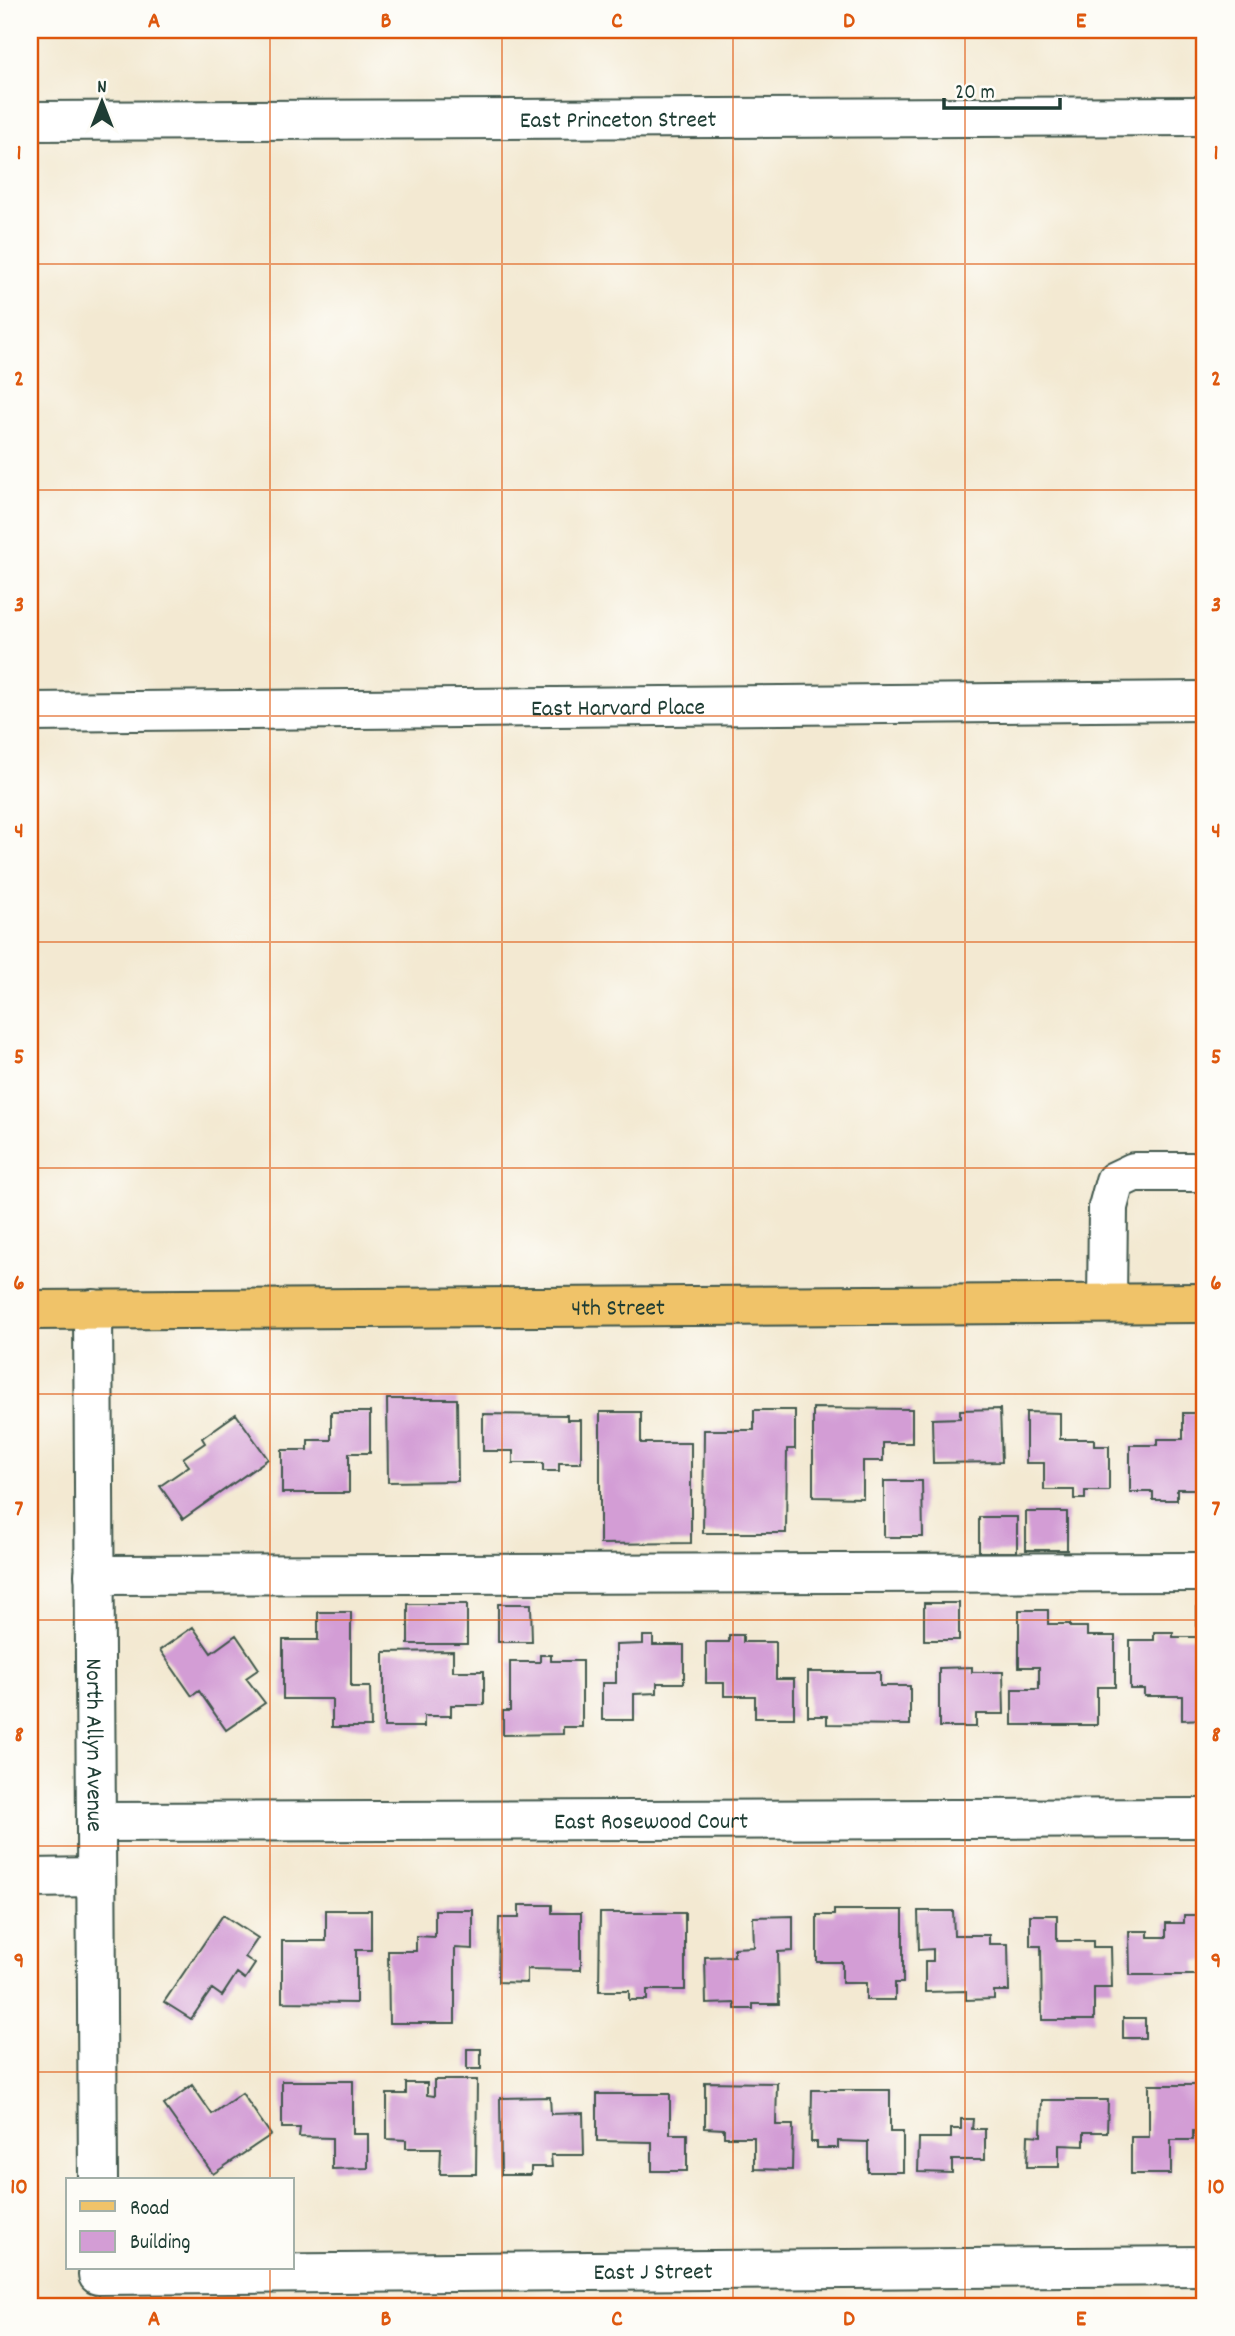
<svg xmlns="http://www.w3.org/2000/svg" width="1235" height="2336" font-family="Dekko,sans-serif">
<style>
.building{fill:#d39dd5}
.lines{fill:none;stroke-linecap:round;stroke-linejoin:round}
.minor-casing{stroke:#3f574c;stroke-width:42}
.major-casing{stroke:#3f574c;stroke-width:42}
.minor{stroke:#fff;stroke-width:38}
.major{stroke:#f0c369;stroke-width:38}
.grid{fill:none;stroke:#de580e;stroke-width:2;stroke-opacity:0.55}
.labels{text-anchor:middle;stroke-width:5;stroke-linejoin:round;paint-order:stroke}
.street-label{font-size:24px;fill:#1f3d34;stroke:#fdfcf7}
.neatline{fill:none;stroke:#de580e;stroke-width:2.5}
.grid-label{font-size:23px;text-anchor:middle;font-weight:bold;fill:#de580e}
</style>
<rect width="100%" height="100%" fill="#fdfcf7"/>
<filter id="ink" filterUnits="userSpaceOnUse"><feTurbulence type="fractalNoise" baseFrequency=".0143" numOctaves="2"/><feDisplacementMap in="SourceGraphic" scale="14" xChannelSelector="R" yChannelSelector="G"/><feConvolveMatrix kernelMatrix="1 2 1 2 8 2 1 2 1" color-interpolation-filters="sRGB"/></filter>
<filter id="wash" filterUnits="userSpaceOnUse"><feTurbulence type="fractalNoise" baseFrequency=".00686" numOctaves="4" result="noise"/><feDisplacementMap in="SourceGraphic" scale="28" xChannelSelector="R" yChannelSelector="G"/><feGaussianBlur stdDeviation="1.57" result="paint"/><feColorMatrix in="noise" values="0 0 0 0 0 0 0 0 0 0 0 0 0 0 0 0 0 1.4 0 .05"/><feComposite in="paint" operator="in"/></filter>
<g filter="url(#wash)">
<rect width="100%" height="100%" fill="#f3e9d2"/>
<g id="blocks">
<path class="building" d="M 387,1399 L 457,1399 L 458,1481 L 388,1482 Z
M 813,1408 L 912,1409 L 912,1443 L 883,1443 L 883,1461 L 863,1461 L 863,1498 L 813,1497 Z
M 1000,1409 L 1002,1462 L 933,1463 L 932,1419 L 960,1418 L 960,1410 Z
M 754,1410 L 795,1410 L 795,1449 L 787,1449 L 786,1533 L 703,1533 L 704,1430 L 754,1430 Z
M 331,1412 L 370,1412 L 370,1453 L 349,1453 L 349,1493 L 282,1493 L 282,1450 L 308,1450 L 308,1440 L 331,1440 Z
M 600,1412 L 641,1412 L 641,1443 L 691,1443 L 691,1543 L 600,1544 Z
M 1026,1412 L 1060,1413 L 1060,1439 L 1094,1439 L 1094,1446 L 1109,1446 L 1109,1491 L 1085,1491 L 1085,1499 L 1074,1499 L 1074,1490 L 1044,1490 L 1044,1463 L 1026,1463 Z
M 1183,1413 L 1205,1413 L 1205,1449 L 1202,1449 L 1203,1489 L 1177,1489 L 1177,1500 L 1153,1500 L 1153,1492 L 1130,1492 L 1130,1445 L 1158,1445 L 1158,1439 L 1183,1439 Z
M 236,1414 L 268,1459 L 183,1519 L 160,1486 L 189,1466 L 183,1458 L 205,1443 L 202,1438 Z
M 483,1414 L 567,1415 L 567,1420 L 581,1420 L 581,1463 L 559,1463 L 559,1471 L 543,1471 L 543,1463 L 513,1463 L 513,1451 L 483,1451 Z
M 884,1481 L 922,1481 L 923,1537 L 884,1537 Z
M 1026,1512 L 1067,1512 L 1067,1550 L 1026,1550 Z
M 979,1517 L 1017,1517 L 1017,1552 L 979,1552 Z
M 924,1603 L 959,1603 L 959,1640 L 924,1640 Z
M 1197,1603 L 1205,1603 L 1205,1636 L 1197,1636 Z
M 408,1604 L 467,1604 L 467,1644 L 408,1644 Z
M 498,1604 L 531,1604 L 532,1642 L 498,1642 Z
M 1019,1610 L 1048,1610 L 1048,1624 L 1070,1624 L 1070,1627 L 1087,1627 L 1087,1636 L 1115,1636 L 1115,1687 L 1097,1687 L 1097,1725 L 1012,1725 L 1012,1689 L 1039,1689 L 1039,1667 L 1019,1667 Z
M 318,1612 L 351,1612 L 351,1687 L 370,1687 L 371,1727 L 332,1727 L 332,1699 L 283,1699 L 283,1640 L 318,1640 Z
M 193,1627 L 211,1653 L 236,1635 L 259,1669 L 246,1678 L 265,1703 L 226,1730 L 199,1691 L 192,1696 L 160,1650 Z
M 1154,1632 L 1173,1632 L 1173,1637 L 1200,1637 L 1200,1680 L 1205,1680 L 1205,1719 L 1182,1720 L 1182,1696 L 1144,1696 L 1144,1689 L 1130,1689 L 1130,1640 L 1154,1640 Z
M 729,1635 L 743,1635 L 743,1642 L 776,1642 L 776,1679 L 794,1679 L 794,1718 L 755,1718 L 755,1696 L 724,1696 L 724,1683 L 706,1683 L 706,1642 L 729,1642 Z
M 643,1636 L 653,1636 L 653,1645 L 684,1645 L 684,1683 L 657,1683 L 657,1693 L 634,1694 L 634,1720 L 602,1720 L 602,1683 L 616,1683 L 616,1645 L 643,1644 Z
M 453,1651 L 453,1671 L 484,1671 L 484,1705 L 451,1705 L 451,1716 L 424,1716 L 424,1727 L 384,1727 L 384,1652 Z
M 540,1655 L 551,1655 L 551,1661 L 582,1661 L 582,1727 L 563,1727 L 563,1734 L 503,1735 L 503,1711 L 510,1711 L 510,1662 L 540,1662 Z
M 972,1667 L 972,1672 L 1003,1672 L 1004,1714 L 976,1714 L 976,1727 L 939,1727 L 939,1668 Z
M 808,1672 L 880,1672 L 880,1686 L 910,1686 L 910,1725 L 827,1724 L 827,1716 L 808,1716 Z
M 519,1905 L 552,1905 L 552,1913 L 581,1913 L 581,1970 L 527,1969 L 527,1983 L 498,1982 L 499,1918 L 519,1918 Z
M 326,1910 L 371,1910 L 371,1950 L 356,1950 L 356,2003 L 282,2002 L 282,1941 L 326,1941 Z
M 435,1910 L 473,1910 L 473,1949 L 455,1948 L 455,2023 L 389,2023 L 388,1951 L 416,1951 L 416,1936 L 435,1937 Z
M 834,1910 L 903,1910 L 903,1983 L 895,1983 L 895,2000 L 866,2000 L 866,1983 L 842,1983 L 842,1962 L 817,1962 L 817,1915 L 834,1915 Z
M 918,1911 L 953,1911 L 954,1935 L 989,1935 L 989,1944 L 1008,1944 L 1009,1991 L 994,1991 L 994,1999 L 966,2000 L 966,1991 L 925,1992 L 925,1961 L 933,1961 L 933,1949 L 919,1950 Z
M 600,1913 L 685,1913 L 685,1990 L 647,1990 L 647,2000 L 629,2000 L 629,1991 L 599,1991 Z
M 223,1915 L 258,1938 L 245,1957 L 255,1964 L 245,1979 L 237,1973 L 222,1996 L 212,1989 L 191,2019 L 164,2002 Z
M 1030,1915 L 1057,1915 L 1057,1941 L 1093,1941 L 1093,1947 L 1111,1947 L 1112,1988 L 1094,1988 L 1094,2020 L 1042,2020 L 1041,1946 L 1030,1946 Z
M 1184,1915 L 1205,1915 L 1205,1961 L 1196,1961 L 1196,1975 L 1130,1975 L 1129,1931 L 1148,1931 L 1148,1937 L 1166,1937 L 1166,1923 L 1184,1923 Z
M 793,1916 L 793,1951 L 778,1952 L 779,2004 L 753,2004 L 753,2009 L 735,2009 L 735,2003 L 706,2004 L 705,1957 L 734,1956 L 734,1948 L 754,1947 L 753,1917 Z
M 1123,2018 L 1145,2018 L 1145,2038 L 1123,2038 Z
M 467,2049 L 481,2049 L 481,2069 L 467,2069 Z
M 434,2080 L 477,2080 L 476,2174 L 440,2174 L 441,2148 L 406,2148 L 406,2140 L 387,2139 L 387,2094 L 406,2094 L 406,2083 L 427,2083 L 427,2095 L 434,2096 Z
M 282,2081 L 353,2081 L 353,2134 L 368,2134 L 368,2168 L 332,2169 L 332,2138 L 299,2137 L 300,2128 L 282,2128 Z
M 705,2082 L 777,2083 L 776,2125 L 793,2125 L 792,2170 L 754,2169 L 754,2137 L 724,2137 L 724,2129 L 705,2128 Z
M 192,2085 L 212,2114 L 242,2093 L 271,2135 L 213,2174 L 164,2105 Z
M 1149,2085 L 1205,2085 L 1205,2131 L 1193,2131 L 1193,2140 L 1171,2140 L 1171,2174 L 1131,2174 L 1131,2137 L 1149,2137 Z
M 812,2090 L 890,2090 L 890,2132 L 903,2132 L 903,2172 L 868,2172 L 868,2142 L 838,2141 L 838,2148 L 817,2148 L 817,2142 L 811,2142 Z
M 597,2094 L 670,2094 L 670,2134 L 687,2134 L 687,2171 L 652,2171 L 652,2142 L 597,2141 Z
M 550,2097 L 551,2114 L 583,2113 L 584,2155 L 551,2155 L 552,2167 L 531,2167 L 531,2175 L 501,2175 L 500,2098 Z
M 1042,2100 L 1108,2100 L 1107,2132 L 1084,2132 L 1084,2146 L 1059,2145 L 1059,2167 L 1027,2167 L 1028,2135 L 1041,2136 Z
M 961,2119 L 973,2119 L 972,2129 L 985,2129 L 985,2160 L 952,2160 L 952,2173 L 918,2172 L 919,2138 L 951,2138 L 951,2129 L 961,2129 Z"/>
</g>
</g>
<g filter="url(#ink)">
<use href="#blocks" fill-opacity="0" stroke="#3f574c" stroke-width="2"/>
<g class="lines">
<defs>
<g id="minor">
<path id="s1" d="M 30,121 L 1205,116"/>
<path id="s2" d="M 30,712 L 1205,701"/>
<path d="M 1107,1303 L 1108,1207 L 1115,1181 L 1134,1172 L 1205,1172"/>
<path id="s3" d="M 93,1309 L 98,2180"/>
<path d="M 94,1575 L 1205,1572"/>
<path id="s4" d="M 96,1822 L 1205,1818"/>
<path d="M 30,1878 L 96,1877"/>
<path id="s5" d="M 98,2275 L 1205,2266"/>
</g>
<g id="major">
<path id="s6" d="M 30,1310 L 1205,1303"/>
</g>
</defs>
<use href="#minor" class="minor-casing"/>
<use href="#major" class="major-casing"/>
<use href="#minor" class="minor"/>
<use href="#major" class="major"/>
</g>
</g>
<path class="grid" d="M 270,30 L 270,2180M 502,30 L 502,2306M 733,30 L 733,2306M 965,30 L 965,2306M 30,264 L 1205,264M 30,490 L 1205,490M 30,716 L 1205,716M 30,942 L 1205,942M 30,1168 L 1205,1168M 30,1394 L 1205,1394M 30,1620 L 1205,1620M 30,1846 L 1205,1846M 30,2072 L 1205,2072M 270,2268 L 270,2306"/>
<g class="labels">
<g class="street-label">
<text dy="8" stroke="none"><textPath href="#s1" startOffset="588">East Princeton Street</textPath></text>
<text dy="8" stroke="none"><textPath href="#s2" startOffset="588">East Harvard Place</textPath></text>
<text dy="8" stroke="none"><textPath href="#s6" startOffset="588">4th Street</textPath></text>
<text dy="8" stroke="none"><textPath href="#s3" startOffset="436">North Allyn Avenue</textPath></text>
<text dy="8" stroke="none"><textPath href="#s4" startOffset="555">East Rosewood Court</textPath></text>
<text dy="8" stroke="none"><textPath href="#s5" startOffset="555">East J Street</textPath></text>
</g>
</g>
<rect width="1235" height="2336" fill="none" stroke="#fdfcf7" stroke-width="77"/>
<rect x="66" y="2178" width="228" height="91" fill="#fdfcf7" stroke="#a4b0a9" stroke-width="2"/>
<rect x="80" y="2201" width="35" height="10" fill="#f0c369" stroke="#a4b0a9" stroke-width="2"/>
<text x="130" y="2214" font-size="21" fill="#1f3d34">Road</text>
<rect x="80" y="2231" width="35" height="21" fill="#d39dd5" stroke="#a4b0a9" stroke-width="2"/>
<text x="130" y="2248" font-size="21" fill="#1f3d34">Building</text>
<g transform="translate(102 102)" stroke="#fdfcf7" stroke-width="5" paint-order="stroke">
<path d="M0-5L12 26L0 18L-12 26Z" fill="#1f3d34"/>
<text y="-10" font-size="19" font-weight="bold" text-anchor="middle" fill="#1f3d34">N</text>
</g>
<path d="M944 98v10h116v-10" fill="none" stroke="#1f3d34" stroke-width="3.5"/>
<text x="955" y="98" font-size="21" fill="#1f3d34" stroke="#fdfcf7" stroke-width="5" paint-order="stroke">20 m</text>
<rect x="38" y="38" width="1158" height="2260" class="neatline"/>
<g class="grid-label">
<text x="154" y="27">A</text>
<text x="386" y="27">B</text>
<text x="617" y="27">C</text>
<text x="849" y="27">D</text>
<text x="1081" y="27">E</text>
<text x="19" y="159">1</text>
<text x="1216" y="159">1</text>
<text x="19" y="385">2</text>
<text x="1216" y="385">2</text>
<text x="19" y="611">3</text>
<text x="1216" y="611">3</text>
<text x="19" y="837">4</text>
<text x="1216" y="837">4</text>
<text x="19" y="1063">5</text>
<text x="1216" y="1063">5</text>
<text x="19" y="1289">6</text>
<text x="1216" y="1289">6</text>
<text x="19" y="1515">7</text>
<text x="1216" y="1515">7</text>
<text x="19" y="1741">8</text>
<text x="1216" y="1741">8</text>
<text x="19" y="1967">9</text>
<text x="1216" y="1967">9</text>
<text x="19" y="2193">10</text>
<text x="1216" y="2193">10</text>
<text x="154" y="2325">A</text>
<text x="386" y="2325">B</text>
<text x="617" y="2325">C</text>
<text x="849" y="2325">D</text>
<text x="1081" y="2325">E</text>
</g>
</svg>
